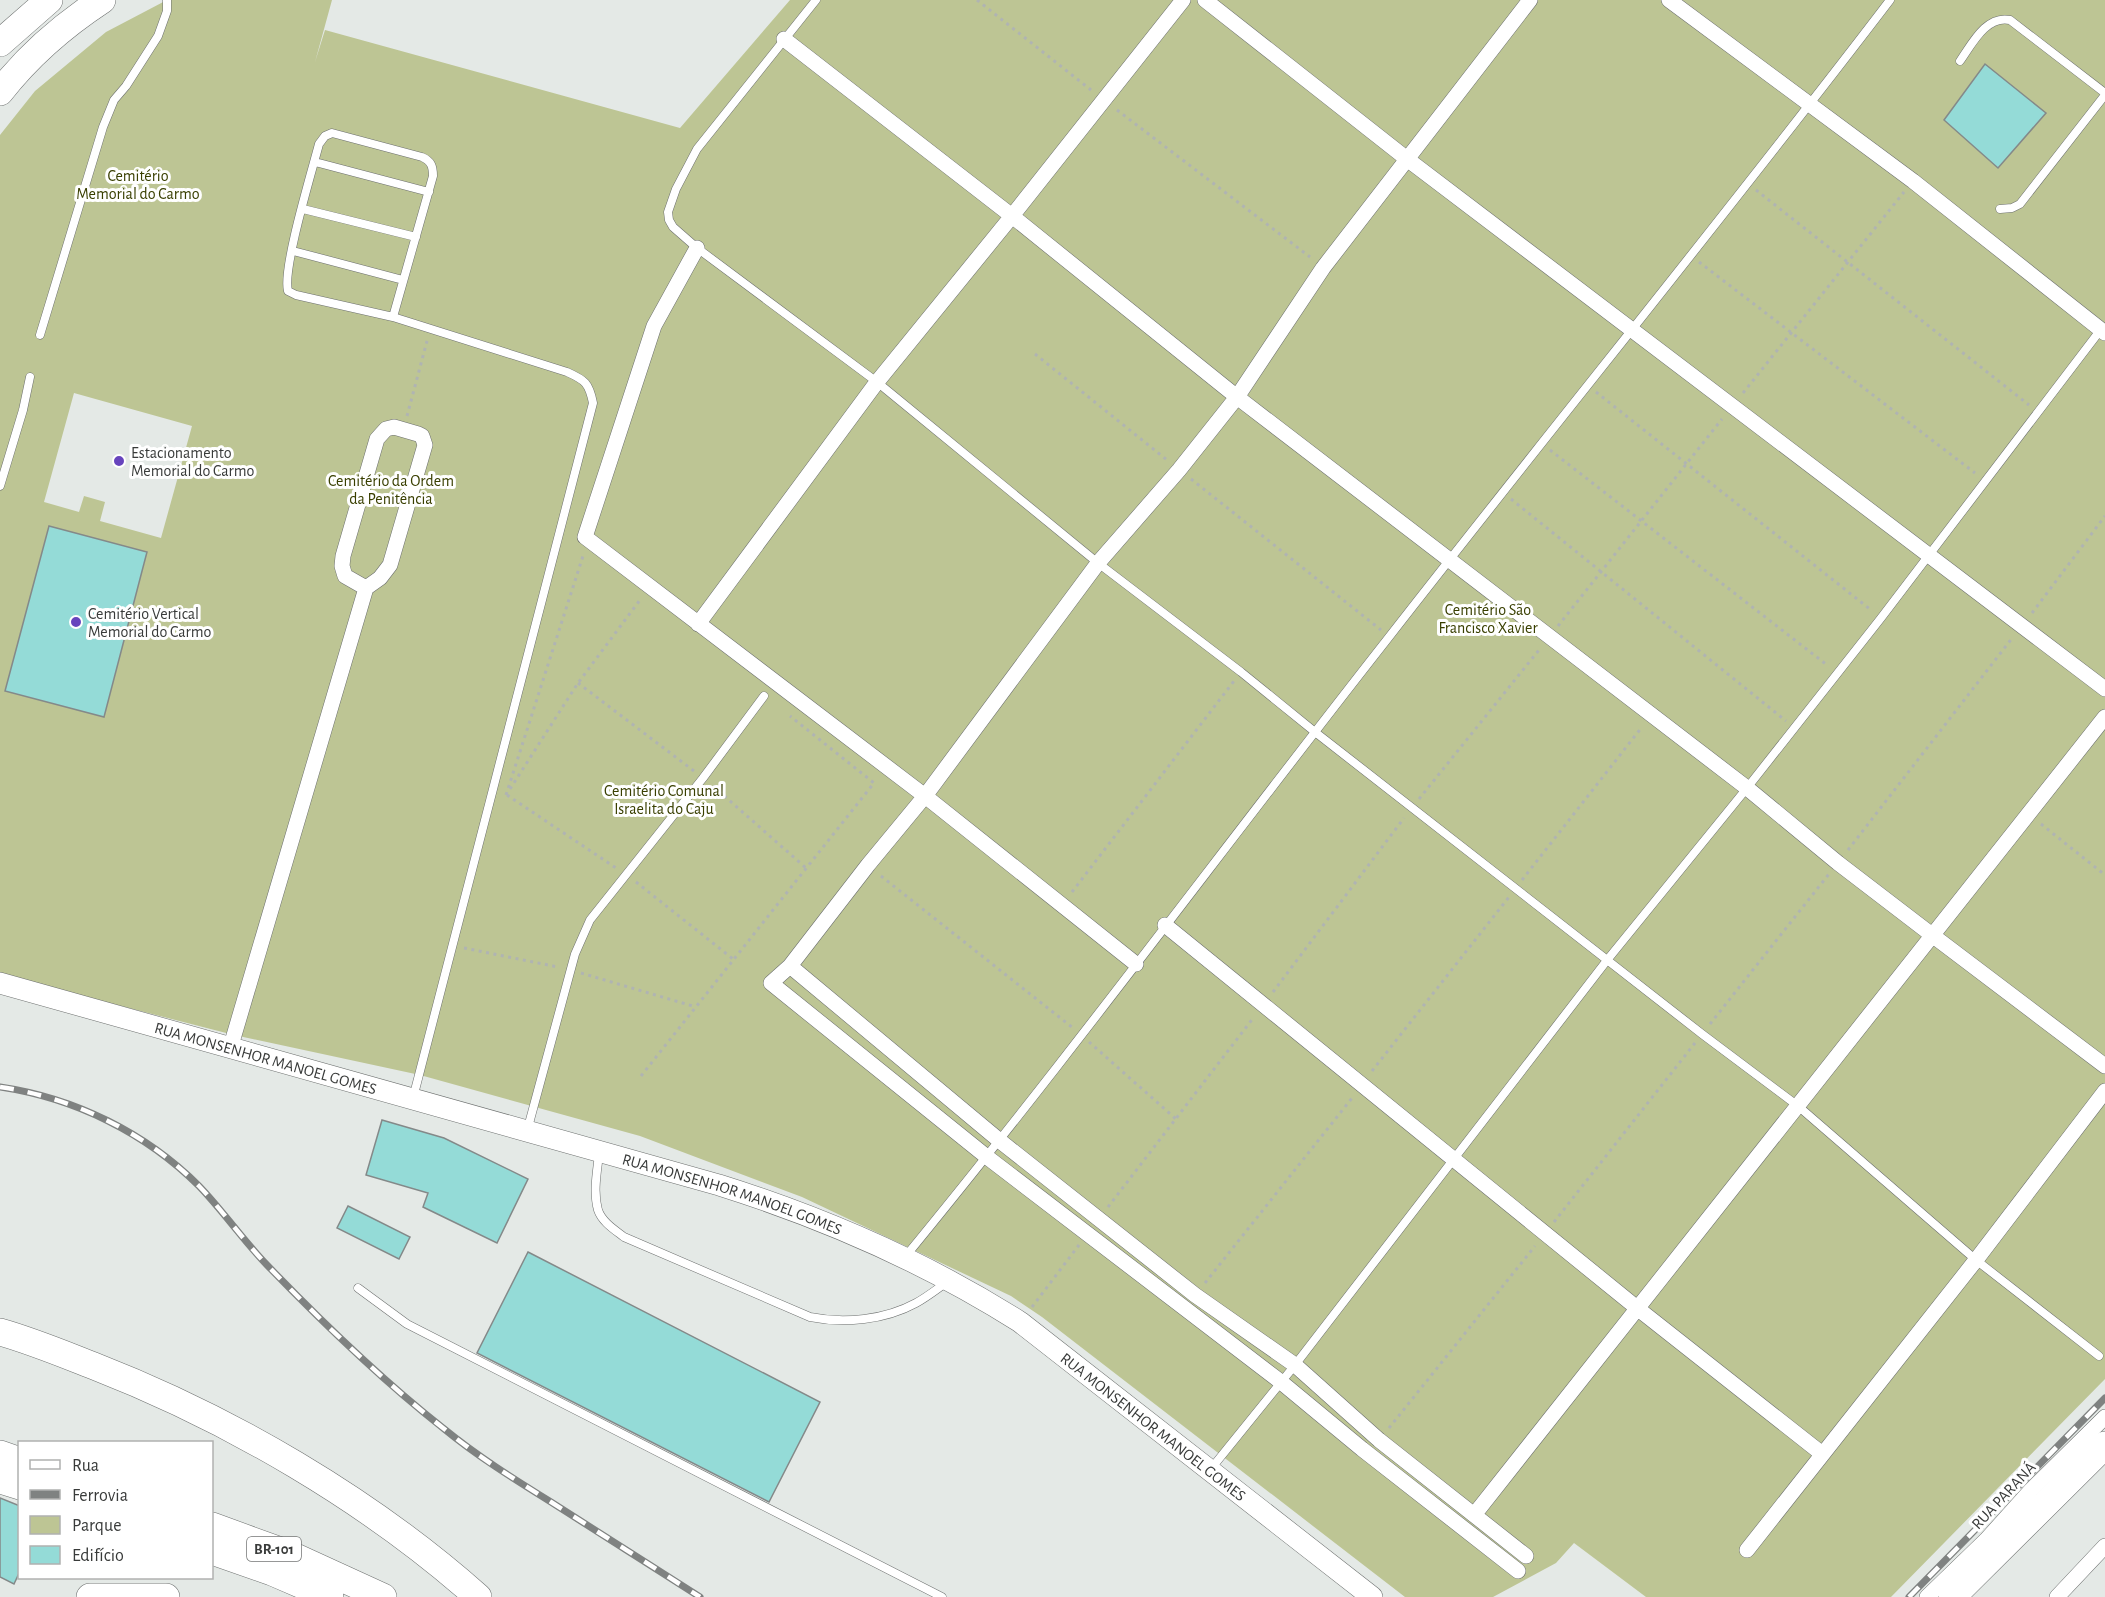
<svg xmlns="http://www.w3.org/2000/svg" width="2105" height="1597" font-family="'Alegreya Sans',sans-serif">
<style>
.green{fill:#bdc594;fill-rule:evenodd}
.building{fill:#94dbd7;stroke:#848989;stroke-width:1.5}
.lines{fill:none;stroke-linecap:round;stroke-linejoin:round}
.lane-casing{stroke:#6d706f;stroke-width:9}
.street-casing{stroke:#6d706f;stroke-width:16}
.secondary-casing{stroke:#6d706f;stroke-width:22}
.highway-casing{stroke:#6d706f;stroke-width:28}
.path{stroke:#b0b4b2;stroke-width:3;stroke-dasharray:3 4.5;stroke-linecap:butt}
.lane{stroke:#fff;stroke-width:8}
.street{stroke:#fff;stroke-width:15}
.secondary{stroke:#fff;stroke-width:21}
.highway{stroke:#fff;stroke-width:27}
.rail-casing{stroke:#7f8281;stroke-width:7}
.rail{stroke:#fff;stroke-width:4.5;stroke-dasharray:14;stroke-linecap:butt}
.poi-dot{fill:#6744bd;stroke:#fff;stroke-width:2}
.labels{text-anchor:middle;stroke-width:6;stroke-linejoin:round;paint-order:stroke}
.shield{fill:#fff;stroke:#747675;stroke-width:1.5}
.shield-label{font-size:15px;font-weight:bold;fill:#393b3a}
.park-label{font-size:16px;fill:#393f00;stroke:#fff}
.poi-label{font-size:16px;fill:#393b3a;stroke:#fff;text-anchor:start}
.street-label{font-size:16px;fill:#393b3a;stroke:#fff}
</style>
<rect width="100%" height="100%" fill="#e4e9e6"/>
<path class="green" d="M 167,0 L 332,0 L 315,62 L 325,30 L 680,128 L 790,0 L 2105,0 L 2105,1379 L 1891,1597 L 1646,1597 L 1574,1543 L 1556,1563 L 1493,1597 L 1405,1597 L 1042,1317 L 1011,1296 L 802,1197 L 640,1136 L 420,1075 L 234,1035 L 0,975 L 0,135 L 35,91 L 106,32 ZM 74,393 L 192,426 L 161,538 L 100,521 L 105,502 L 84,496 L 79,512 L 44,502 ZM 49,527 L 147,552 L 104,717 L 5,691 Z"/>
<path class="building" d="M 1985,64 L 2046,113 L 1998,168 L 1944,120 Z
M 49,526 L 147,552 L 104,717 L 5,691 Z
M 382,1120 L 444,1138 L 528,1179 L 497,1243 L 423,1207 L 428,1193 L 366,1175 Z
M 348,1206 L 410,1237 L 399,1259 L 337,1228 Z
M 528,1252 L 820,1402 L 769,1502 L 477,1353 Z
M 0,1498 L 20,1506 L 20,1571 L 14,1584 L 0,1577 Z"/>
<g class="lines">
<defs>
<path id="lane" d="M 816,0 L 697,149 L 676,189 L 668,212 L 669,220 L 673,227 L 697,248 L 877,382 L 1098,563 L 1241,672 L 1315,732 L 1702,1034 L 1798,1106 L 1976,1260 L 2099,1356
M 1960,61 C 1972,44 1986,15 2010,20 L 2105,93
M 315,162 L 429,192
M 303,209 L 416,237
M 2000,209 L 2012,208 L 2020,204 L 2105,95
M 293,251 L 403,280
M 393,317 L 433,176 C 433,166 431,161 422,157 L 332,133 L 325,136 L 319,144 C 312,171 282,269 288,291 L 296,295 L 393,317 L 567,372 C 585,380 589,383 593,403 L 413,1098
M 40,335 L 103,127 L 114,100 L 126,86 L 158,36 L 167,11 L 167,0
M 0,486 L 23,410 L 30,377
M 527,1131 L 575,954 L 590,920 L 703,778 L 764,696
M 599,1154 C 597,1172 593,1192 598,1210 C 602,1222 615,1230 624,1237 L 810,1317 C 844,1324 885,1320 916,1303 C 927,1297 937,1289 947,1282
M 905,1257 C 1071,1055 1227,843 1389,637 C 1555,424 1726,215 1890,0
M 358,1288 L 407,1324 L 942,1597
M 1210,1470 L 1295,1365 L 1608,959 L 1747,788 L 1881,618 L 2102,328"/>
<path id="street" d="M 1205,0 L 1407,159 L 2105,689
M 1669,0 L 1913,181 L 2105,333
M 784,39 L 1012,216 L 1237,397 L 1747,788 L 1838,863 L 1932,935 L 2105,1066
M 697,248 L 654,326 L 585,537 L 925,796 L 1136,964
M 698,624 L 877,382 L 1012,216 L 1183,0
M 1165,925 L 1637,1308 L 1821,1453
M 790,966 L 1000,1141 L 1195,1295 L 1295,1365 L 1379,1440 L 1526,1556
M 230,1049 L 366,588 L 380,578 L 390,565 L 425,445 L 422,436 L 418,434 L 394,427 L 386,429 L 377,439 L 343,556 L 342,566 L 345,576 L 366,588
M 1474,1515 L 2105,717
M 1747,1550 L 1976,1260 L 2105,1091
M 1518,1571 L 1362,1449 L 1281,1382 L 987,1157 L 771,983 L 790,966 L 868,865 L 925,796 L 1098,563 L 1179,470 L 1237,397 L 1323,268 L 1530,0
M 1927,1597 L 1986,1540 L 2031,1490 L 2105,1417
M 2057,1597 L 2105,1546"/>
<g id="secondary">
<path id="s1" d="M 0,983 L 719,1185 C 824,1218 927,1263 1020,1322 L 1372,1597"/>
</g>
<path id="highway" d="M 0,43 L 49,0
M 0,92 C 28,56 64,25 102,0
M 0,1332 C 32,1341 63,1354 94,1366 C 230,1419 369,1500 478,1597
M 0,1454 L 20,1461
M 0,1480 L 20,1486
M 212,1526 L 289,1554 L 383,1597
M 212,1551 L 272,1572 L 330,1597
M 90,1597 L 166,1597
M 1952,1597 L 2105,1445"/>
</defs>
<use href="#lane" class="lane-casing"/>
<use href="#street" class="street-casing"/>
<use href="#secondary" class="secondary-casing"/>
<use href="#highway" class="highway-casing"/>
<path class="path" d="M 977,0 L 1091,90
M 1117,110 L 1310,257
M 1756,190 L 2029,405
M 1699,262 L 1975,473
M 1035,354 L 1167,460
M 1596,392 L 1871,610
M 1743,393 L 1904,192
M 407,416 L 427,341
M 1550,450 L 1827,665
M 1191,479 L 1381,630
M 1511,499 L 1786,721
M 2032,613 L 2105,516
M 1558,626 L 1722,419
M 578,683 L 694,771
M 713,786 L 806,868
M 510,789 L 578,683 L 640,600
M 506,795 L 583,556
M 507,795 L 616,868
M 1419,799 L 1539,650
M 2041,824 L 2105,875
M 1848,850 L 2013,637
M 881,876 L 1073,1028
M 1522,880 L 1642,727
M 636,882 L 733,959
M 1072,892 L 1234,681
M 464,948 L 558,967
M 581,973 L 696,1007
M 1273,992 L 1404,818
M 1710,1024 L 1829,874
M 1089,1042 L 1176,1119
M 1372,1071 L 1509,897
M 641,1076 L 874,783 L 790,716
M 1108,1207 L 1254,1017
M 1554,1222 L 1695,1043
M 1205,1283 L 1352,1098
M 1032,1307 L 1079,1245
M 1389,1428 L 1535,1246"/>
<use href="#lane" class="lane"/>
<use href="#street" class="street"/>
<use href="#secondary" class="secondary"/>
<use href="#highway" class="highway"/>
<defs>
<path id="rail" d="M 0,1087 C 75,1098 146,1133 199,1186 C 223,1211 243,1240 267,1265 C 321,1321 382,1380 443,1428 C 477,1456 514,1479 551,1502 C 601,1534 650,1565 700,1597
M 1909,1597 L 2105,1398"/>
</defs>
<use href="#rail" class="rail-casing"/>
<use href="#rail" class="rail"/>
</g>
<g class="poi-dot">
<circle cx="119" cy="461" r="6"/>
<circle cx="76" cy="622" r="6"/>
</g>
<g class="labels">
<rect class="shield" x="247" y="1537" width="54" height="24" rx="4.5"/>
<g class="shield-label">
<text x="274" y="1554">BR-101</text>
</g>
<g class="park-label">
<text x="138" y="181">Cemitério<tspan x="138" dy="18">Memorial do Carmo</tspan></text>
<text x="391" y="486">Cemitério da Ordem<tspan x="391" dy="18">da Penitência</tspan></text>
<text x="1488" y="615">Cemitério São<tspan x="1488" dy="18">Francisco Xavier</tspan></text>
<text x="664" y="796">Cemitério Comunal<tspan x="664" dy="18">Israelita do Caju</tspan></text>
</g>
<g class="poi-label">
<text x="131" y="458">Estacionamento<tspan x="131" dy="18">Memorial do Carmo</tspan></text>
<text x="88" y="619">Cemitério Vertical<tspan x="88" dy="18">Memorial do Carmo</tspan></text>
</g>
<g class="street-label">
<text dy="6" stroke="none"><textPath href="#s1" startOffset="276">RUA MONSENHOR MANOEL GOMES</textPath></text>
<text dy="6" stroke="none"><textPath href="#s1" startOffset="762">RUA MONSENHOR MANOEL GOMES</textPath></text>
<text dy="6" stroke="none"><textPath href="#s1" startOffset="1248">RUA MONSENHOR MANOEL GOMES</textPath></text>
<text transform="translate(2003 1495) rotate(-47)" y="6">RUA PARANÁ</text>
</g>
</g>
<rect x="18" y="1441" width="195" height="138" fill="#ffffff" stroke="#b0b1b0" stroke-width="1.5"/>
<rect x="30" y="1460" width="30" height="9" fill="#ffffff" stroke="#b0b1b0" stroke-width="1.5"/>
<text x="72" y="1471" font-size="18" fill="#393b3a">Rua</text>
<rect x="30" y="1490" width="30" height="9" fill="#7f8281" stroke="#b0b1b0" stroke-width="1.5"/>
<text x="72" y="1501" font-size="18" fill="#393b3a">Ferrovia</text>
<rect x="30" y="1516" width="30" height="18" fill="#bdc594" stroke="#b0b1b0" stroke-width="1.5"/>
<text x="72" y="1531" font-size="18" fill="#393b3a">Parque</text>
<rect x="30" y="1546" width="30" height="18" fill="#94dbd7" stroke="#b0b1b0" stroke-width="1.5"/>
<text x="72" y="1561" font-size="18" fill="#393b3a">Edifício</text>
</svg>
